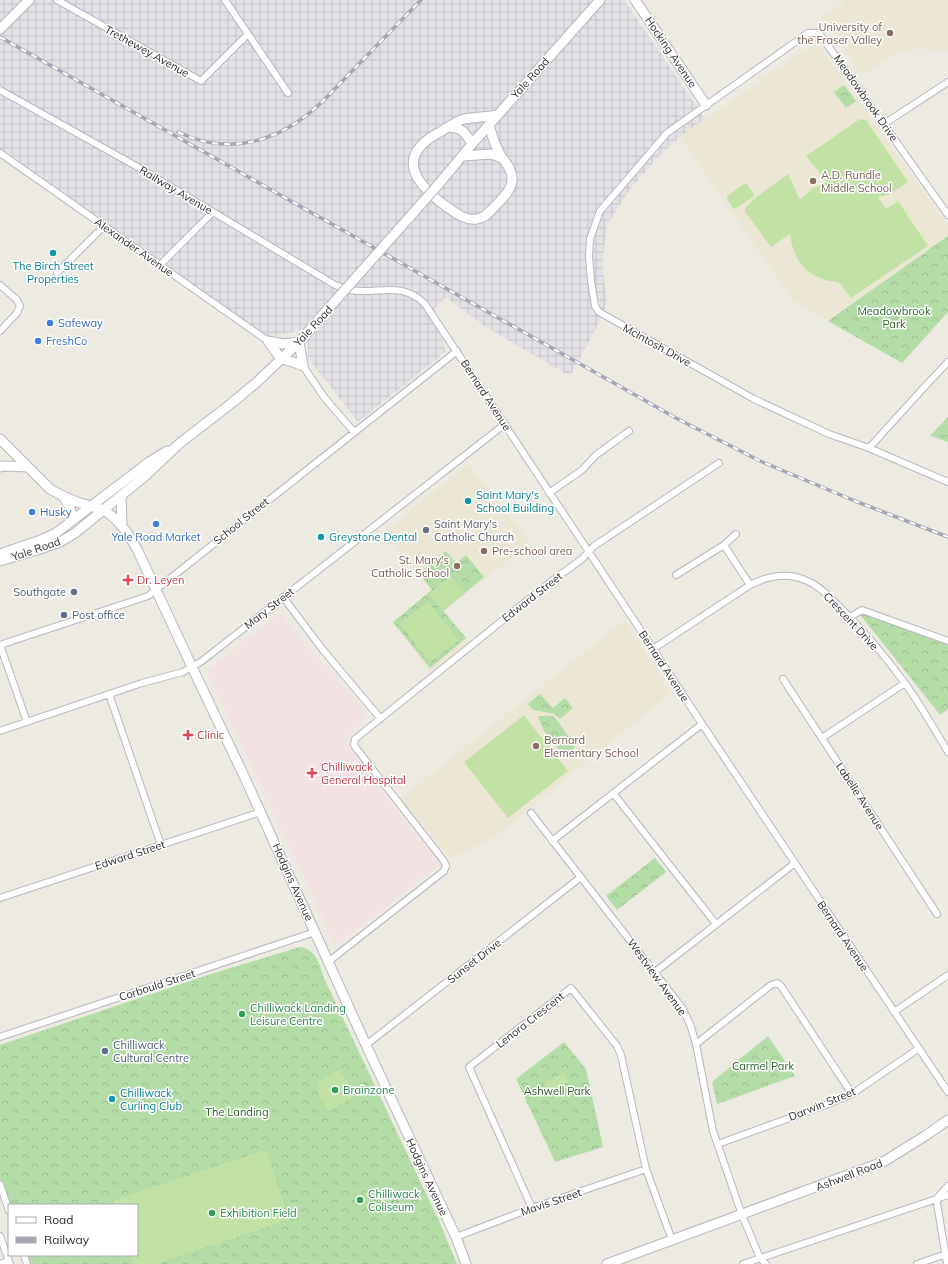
<svg xmlns="http://www.w3.org/2000/svg" width="948" height="1264" font-family="Mulish,sans-serif">
<style>
.industrial{fill:url(#industrial-grid)}
.education{fill:#ece7d5}
.medical{fill:#f2e2e1}
.forest{fill:url(#forest-crowns)}
.pitch{fill:#c1e2a4}
.lines{fill:none;stroke-linecap:round;stroke-linejoin:round}
.street-casing{stroke:#b6b7c0;stroke-width:8}
.secondary-casing{stroke:#b6b7c0;stroke-width:11}
.street{stroke:#fff;stroke-width:6}
.secondary{stroke:#fff;stroke-width:9}
.rail-casing{stroke:#a5a6b5;stroke-width:3.5}
.rail{stroke:#fff;stroke-width:2;stroke-dasharray:6;stroke-linecap:butt}
.secondary-bridge-casing{stroke:#b6b7c0;stroke-width:11;stroke-linecap:butt}
.secondary-bridge{stroke:#fff;stroke-width:9}
.education-dot{fill:#8d6e63;stroke:#fff;stroke-width:1.5}
.culture-dot{fill:#0f9aa8;stroke:#fff;stroke-width:1.5}
.shop-dot{fill:#3f7fe0;stroke:#fff;stroke-width:1.5}
.worship-dot{fill:#6b7280;stroke:#fff;stroke-width:1.5}
.health-dot{fill:#e0444e;stroke:#fff;stroke-width:1.5}
.service-dot{fill:#5c6f8a;stroke:#fff;stroke-width:1.5}
.leisure-dot{fill:#2e9e5b;stroke:#fff;stroke-width:1.5}
.labels{text-anchor:middle;stroke-width:3;stroke-linejoin:round;paint-order:stroke}
.education-label{font-size:11px;fill:#785e54;stroke:#fff;text-anchor:start}
.street-label{font-size:11px;fill:#2e2e2e;stroke:#fff}
.culture-label{font-size:11px;fill:#0d838f;stroke:#fff;text-anchor:start}
.park-label{font-size:11px;fill:#2c6325;stroke:#fff}
.shop-label{font-size:11px;fill:#366cbe;stroke:#fff;text-anchor:start}
.worship-label{font-size:11px;fill:#5b616d;stroke:#fff;text-anchor:start}
.health-label{font-size:11px;fill:#be3a42;stroke:#fff;text-anchor:start}
.service-label{font-size:11px;fill:#4e5e75;stroke:#fff;text-anchor:start}
.leisure-label{font-size:11px;fill:#27864d;stroke:#fff;text-anchor:start}
</style>
<defs>
<pattern id="industrial-grid" width="8" height="8" patternUnits="userSpaceOnUse"><rect width="8" height="8" fill="#e4e2e7"/><path d="M0 4h8M4 0v8" fill="none" stroke="#c4c2c6"/></pattern>
<pattern id="forest-crowns" width="20" height="18" patternUnits="userSpaceOnUse"><rect width="20" height="18" fill="#b4dca7"/><path d="M2 6a3 3 0 1 1 6 0M12 15a3 3 0 1 1 6 0" fill="none" stroke="#9bbd90"/></pattern>
</defs>
<rect width="100%" height="100%" fill="#edeae2"/>
<path class="industrial" d="M 0,0 L 624,0 L 705,119 L 680,137 L 659,156 L 630,189 L 607,225 L 602,264 L 607,303 L 601,319 L 570,376 L 484,326 L 446,297 L 435,308 L 445,352 L 358,422 L 308,358 L 308,334 L 301,330 L 269,337 L 0,149 Z"/>
<path class="education" d="M 844,0 L 948,0 L 948,50 L 913,49 L 897,53 L 862,76 L 821,17 L 844,2 Z
M 816,42 L 948,226 L 948,236 L 828,321 L 793,301 L 680,137 Z
M 468,464 L 531,543 L 445,611 L 470,642 L 430,674 L 394,622 L 431,589 L 385,531 Z
M 625,620 L 671,693 L 496,836 L 450,859 L 400,799 Z"/>
<path class="medical" d="M 279,614 L 367,713 L 345,742 L 392,805 L 441,864 L 336,946 L 207,671 Z"/>
<path class="forest" d="M 844,85 L 856,101 L 846,108 L 834,92 Z
M 948,236 L 948,312 L 902,363 L 828,321 Z
M 948,417 L 948,442 L 931,436 L 931,435 Z
M 446,551 L 456,563 L 466,555 L 484,577 L 443,611 L 466,638 L 430,668 L 393,622 L 432,590 L 419,573 Z
M 858,612 L 948,645 L 948,709 L 940,715 Z
M 540,694 L 553,708 L 565,698 L 573,708 L 560,719 L 555,714 L 533,710 L 528,704 Z
M 538,716 L 554,716 L 575,746 L 572,751 L 564,755 L 544,731 Z
M 655,858 L 666,872 L 617,910 L 606,896 Z
M 300,947 C 315,949 320,963 323,976 L 439,1221 L 457,1264 L 28,1264 L 25,1255 L 137,1255 L 137,1205 L 9,1205 L 9,1208 L 0,1179 L 0,1045 L 214,973 Z
M 768,1036 L 795,1076 L 717,1104 L 712,1082 Z
M 564,1042 L 586,1069 L 603,1147 L 555,1162 L 516,1079 Z"/>
<path class="pitch" d="M 860,119 L 866,120 L 908,182 L 890,194 L 878,197 L 886,209 L 898,201 L 928,246 L 851,298 L 840,283 C 810,279 794,265 790,234 L 771,247 L 745,212 L 745,208 L 755,198 L 788,174 L 800,200 L 813,188 L 827,182 L 806,156 Z
M 744,184 L 747,184 L 754,194 L 753,197 L 735,209 L 733,208 L 727,199 L 727,196 Z
M 451,576 L 464,592 L 443,610 L 429,595 L 434,589 Z
M 428,602 L 459,640 L 430,662 L 399,623 Z
M 524,715 L 568,771 L 508,818 L 464,762 Z
M 339,1070 L 356,1096 L 328,1111 L 320,1098 L 317,1083 Z
M 564,1073 L 568,1082 L 548,1091 L 544,1082 Z
M 266,1150 L 289,1220 L 155,1264 L 133,1264 L 130,1255 L 137,1255 L 137,1205 L 114,1205 L 112,1201 Z"/>
<g class="lines">
<defs>
<path id="street" d="M 57,0 L 201,81 L 248,34
M 225,0 L 288,93
M 0,90 L 143,170 L 335,285 C 340,287 345,289 350,290 C 378,295 401,280 425,304 L 653,649 L 702,724 L 948,1092
M 884,124 L 948,82
M 0,153 L 268,341
M 948,215 L 824,40 L 819,33 L 808,33 L 667,133 L 600,211 L 590,239 L 589,256 L 591,281 L 595,306 L 599,312 L 754,399 L 829,434 L 869,448 L 948,482
M 160,265 L 213,212
M 57,273 L 104,226
M 0,285 L 17,300 L 20,306 L 17,313 L 0,331
M 303,366 L 324,397 L 354,432
M 869,448 L 929,382 L 948,362
M 549,493 L 582,470 L 596,455 L 629,431
M 724,545 L 750,585
M 676,575 L 724,545 L 736,534
M 283,597 L 323,650 L 380,718
M 850,617 L 862,610 L 948,641
M 0,645 L 148,596 L 457,351
M 0,645 L 27,722
M 653,649 L 750,585 C 768,576 786,572 805,580 C 819,585 828,596 839,606 C 862,629 885,656 904,682 C 921,705 934,729 948,752
M 783,679 L 937,914
M 109,694 L 161,845
M 0,731 L 142,683 L 183,672 L 202,661 L 505,424
M 822,738 L 905,683
M 613,793 L 716,924
M 531,813 L 683,1009 L 691,1027 L 696,1044 L 713,1131 L 742,1215 L 760,1258 L 766,1264
M 552,841 L 702,724
M 0,898 L 261,812
M 328,962 L 444,871 L 446,866 L 444,861 L 356,748 L 354,745 L 355,739 L 549,583 L 582,559 L 594,546 L 719,463
M 655,972 L 795,863
M 894,1012 L 948,975
M 0,1037 L 315,932
M 696,1044 L 771,985 L 777,983 L 781,986 L 852,1094
M 366,1045 L 581,877
M 718,1144 L 828,1104 L 852,1094 L 918,1049
M 0,1184 L 9,1211
M 938,1197 L 948,1186
M 937,1199 L 937,1203 L 947,1264
M 532,1208 L 469,1067 L 571,988 L 617,1046 L 621,1055 L 646,1169 L 672,1240
M 0,1236 L 10,1264
M 456,1237 L 532,1208 L 646,1169
M 24,1255 L 27,1264
M 0,1264 L 8,1261
M 743,1264 L 948,1195
M 917,1264 L 946,1254"/>
<path id="secondary" d="M 635,0 L 706,105
M 0,29 L 29,0
M 489,125 C 492,136 495,146 501,156 C 506,163 511,168 512,177 C 513,188 505,196 498,203 C 492,209 486,218 477,219 C 465,221 456,213 447,207 C 415,184 394,156 440,132 C 447,128 456,121 464,119 C 475,117 487,117 498,115
M 448,127 C 463,128 465,132 472,144
M 463,156 L 491,154 L 502,158
M 438,185 L 472,144 L 600,0
M 268,341 L 281,359 L 293,362 L 303,366
M 268,341 L 283,344 L 299,342
M 299,342 L 303,366
M 0,439 L 50,489 L 63,496 L 77,502 L 104,510 C 119,520 128,533 137,549 L 192,667 L 244,776 L 366,1045 L 456,1237 L 466,1264
M 0,467 L 3,466 L 28,467
M 63,496 C 68,504 73,511 72,521
M 121,497 L 122,525
M 0,554 L 41,540 L 56,533 L 149,462 L 167,451
M 0,561 L 43,548 L 60,542 L 75,533 L 144,477 L 180,443 L 228,406 L 256,383 L 299,342 L 320,318
M 607,1264 L 883,1162 L 925,1136 L 948,1120"/>
</defs>
<use href="#street" class="street-casing"/>
<use href="#secondary" class="secondary-casing"/>
<use href="#street" class="street"/>
<use href="#secondary" class="secondary"/>
<defs>
<path id="rail" d="M 0,37 L 676,418 L 760,461 L 855,501 L 948,537
M 178,132 C 231,158 283,140 323,101 L 421,0"/>
</defs>
<use href="#rail" class="rail-casing"/>
<use href="#rail" class="rail"/>
<defs>
<path id="secondary-bridge" d="M 320,318 L 438,185"/>
</defs>
<use href="#secondary-bridge" class="secondary-bridge-casing"/>
<use href="#secondary-bridge" class="secondary-bridge"/>
</g>
<g class="education-dot">
<circle cx="890" cy="33" r="4"/>
<circle cx="813" cy="181" r="4"/>
<circle cx="484" cy="551" r="4"/>
<circle cx="457" cy="566" r="4"/>
<circle cx="536" cy="746" r="4"/>
</g>
<g class="culture-dot">
<circle cx="53" cy="253" r="4"/>
<circle cx="468" cy="501" r="4"/>
<circle cx="321" cy="537" r="4"/>
<circle cx="112" cy="1099" r="4"/>
</g>
<g class="shop-dot">
<circle cx="50" cy="323" r="4"/>
<circle cx="38" cy="341" r="4"/>
<circle cx="32" cy="512" r="4"/>
<circle cx="156" cy="524" r="4"/>
</g>
<circle class="worship-dot" cx="426" cy="530" r="4"/>
<g class="health-dot">
<path d="M126 574h4v4h4v4h-4v4h-4v-4h-4v-4h4z"/>
<path d="M186 729h4v4h4v4h-4v4h-4v-4h-4v-4h4z"/>
<path d="M310 767h4v4h4v4h-4v4h-4v-4h-4v-4h4z"/>
</g>
<g class="service-dot">
<circle cx="74" cy="592" r="4"/>
<circle cx="64" cy="615" r="4"/>
<circle cx="105" cy="1051" r="4"/>
</g>
<g class="leisure-dot">
<circle cx="242" cy="1014" r="4"/>
<circle cx="335" cy="1090" r="4"/>
<circle cx="360" cy="1200" r="4"/>
<circle cx="212" cy="1213" r="4"/>
</g>
<g class="labels">
<g class="education-label">
<text x="882" y="31" text-anchor="end">University of<tspan x="882" dy="13">the Fraser Valley</tspan></text>
<text x="821" y="179">A.D. Rundle<tspan x="821" dy="13">Middle School</tspan></text>
<text x="492" y="555">Pre-school area</text>
<text x="449" y="564" text-anchor="end">St. Mary's<tspan x="449" dy="13">Catholic School</tspan></text>
<text x="544" y="744">Bernard<tspan x="544" dy="13">Elementary School</tspan></text>
</g>
<g class="street-label">
<text transform="translate(147 51) rotate(29)" y="4">Trethewey Avenue</text>
<text transform="translate(671 52) rotate(56)" y="4">Hocking Avenue</text>
<text transform="translate(530 78) rotate(-48)" y="4">Yale Road</text>
<text transform="translate(866 98) rotate(55)" y="4">Meadowbrook Drive</text>
<text transform="translate(176 190) rotate(31)" y="4">Railway Avenue</text>
<text transform="translate(134 247) rotate(35)" y="4">Alexander Avenue</text>
<text transform="translate(313 326) rotate(-47)" y="4">Yale Road</text>
<text transform="translate(657 345) rotate(29)" y="4">McIntosh Drive</text>
<text transform="translate(486 395) rotate(57)" y="4">Bernard Avenue</text>
<text transform="translate(241 521) rotate(-39)" y="4">School Street</text>
<text transform="translate(36 549) rotate(-19)" y="4">Yale Road</text>
<text transform="translate(532 597) rotate(-38)" y="4">Edward Street</text>
<text transform="translate(269 608) rotate(-38)" y="4">Mary Street</text>
<text transform="translate(851 621) rotate(47)" y="4">Crescent Drive</text>
<text transform="translate(664 666) rotate(57)" y="4">Bernard Avenue</text>
<text transform="translate(860 796) rotate(57)" y="4">Labelle Avenue</text>
<text transform="translate(130 855) rotate(-18)" y="4">Edward Street</text>
<text transform="translate(293 882) rotate(66)" y="4">Hodgins Avenue</text>
<text transform="translate(843 936) rotate(56)" y="4">Bernard Avenue</text>
<text transform="translate(474 961) rotate(-38)" y="4">Sunset Drive</text>
<text transform="translate(657 977) rotate(54)" y="4">Westview Avenue</text>
<text transform="translate(157 985) rotate(-18)" y="4">Corbould Street</text>
<text transform="translate(530 1020) rotate(-38)" y="4">Lenora Crescent</text>
<text transform="translate(822 1104) rotate(-22)" y="4">Darwin Street</text>
<text transform="translate(849 1175) rotate(-21)" y="4">Ashwell Road</text>
<text transform="translate(427 1177) rotate(65)" y="4">Hodgins Avenue</text>
<text transform="translate(551 1202) rotate(-19)" y="4">Mavis Street</text>
</g>
<g class="culture-label">
<text x="53" y="270" text-anchor="middle">The Birch Street<tspan x="53" dy="13">Properties</tspan></text>
<text x="476" y="499">Saint Mary's<tspan x="476" dy="13">School Building</tspan></text>
<text x="329" y="541">Greystone Dental</text>
<text x="120" y="1097">Chilliwack<tspan x="120" dy="13">Curling Club</tspan></text>
</g>
<g class="park-label">
<text x="894" y="315">Meadowbrook<tspan x="894" dy="13">Park</tspan></text>
<text x="763" y="1070">Carmel Park</text>
<text x="557" y="1095">Ashwell Park</text>
<text x="237" y="1116">The Landing</text>
</g>
<g class="shop-label">
<text x="58" y="327">Safeway</text>
<text x="46" y="345">FreshCo</text>
<text x="40" y="516">Husky</text>
<text x="156" y="541" text-anchor="middle">Yale Road Market</text>
</g>
<g class="worship-label">
<text x="434" y="528">Saint Mary's<tspan x="434" dy="13">Catholic Church</tspan></text>
</g>
<g class="health-label">
<text x="137" y="584">Dr. Leyen</text>
<text x="197" y="739">Clinic</text>
<text x="321" y="771">Chilliwack<tspan x="321" dy="13">General Hospital</tspan></text>
</g>
<g class="service-label">
<text x="66" y="596" text-anchor="end">Southgate</text>
<text x="72" y="619">Post office</text>
<text x="113" y="1049">Chilliwack<tspan x="113" dy="13">Cultural Centre</tspan></text>
</g>
<g class="leisure-label">
<text x="250" y="1012">Chilliwack Landing<tspan x="250" dy="13">Leisure Centre</tspan></text>
<text x="343" y="1094">Brainzone</text>
<text x="368" y="1198">Chilliwack<tspan x="368" dy="13">Coliseum</tspan></text>
<text x="220" y="1217">Exhibition Field</text>
</g>
</g>
<rect x="8" y="1204" width="130" height="52" fill="#ffffff" stroke="#ababab"/>
<rect x="16" y="1217" width="20" height="6" fill="#ffffff" stroke="#ababab"/>
<text x="44" y="1224" font-size="12" fill="#2e2e2e">Road</text>
<rect x="16" y="1237" width="20" height="6" fill="#a5a6b5" stroke="#ababab"/>
<text x="44" y="1244" font-size="12" fill="#2e2e2e">Railway</text>
</svg>
